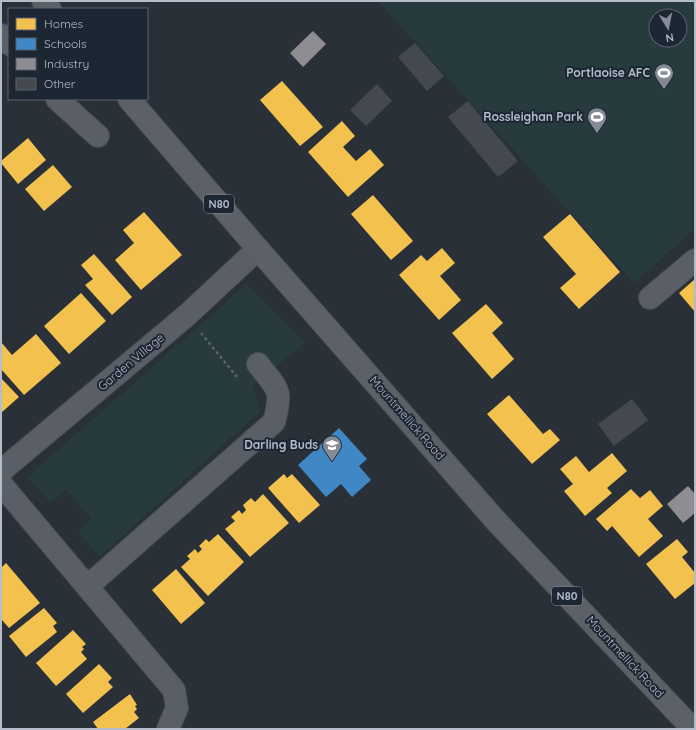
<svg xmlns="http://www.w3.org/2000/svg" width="696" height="730" font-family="Quicksand,sans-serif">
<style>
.green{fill:#273a3e;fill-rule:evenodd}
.homes{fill:#f2c14e}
.schools{fill:#3f88c5}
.industry{fill:#8d8d92}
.building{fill:#444950}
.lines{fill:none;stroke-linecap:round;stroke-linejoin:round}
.minor-casing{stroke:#484c53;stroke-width:24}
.major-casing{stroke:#484c55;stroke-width:24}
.path{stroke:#5d636a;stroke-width:2.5;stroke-dasharray:3 3;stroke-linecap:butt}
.minor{stroke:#5a5e66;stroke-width:22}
.major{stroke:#5c6168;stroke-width:22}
.labels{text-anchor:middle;stroke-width:4;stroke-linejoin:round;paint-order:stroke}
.shield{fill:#1d2633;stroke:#878f9c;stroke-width:1}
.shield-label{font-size:11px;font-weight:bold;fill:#b4bcc9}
.poi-label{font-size:12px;font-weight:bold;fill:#b4bcc9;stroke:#1d2633;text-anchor:end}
.street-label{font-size:12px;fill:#b4bcc9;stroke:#1d2633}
</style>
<rect width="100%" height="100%" fill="#2a3038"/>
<path class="green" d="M 378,1 L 695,1 L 695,229 L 634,283 ZM 656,16 L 680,16 L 680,40 L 656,40 Z
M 247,284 L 305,343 L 253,385 L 260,411 L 100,557 L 78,532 L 91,519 L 66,489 L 50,502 L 27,477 Z"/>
<path class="homes" d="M 282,81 L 323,127 L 300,146 L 260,100 Z
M 342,121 L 355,136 L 343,147 L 356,161 L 370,149 L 384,165 L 348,197 L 308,152 Z
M 28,138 L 46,160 L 18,184 L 1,163 L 1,161 Z
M 53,165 L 72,187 L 44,211 L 25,189 Z
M 373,195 L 413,241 L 391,260 L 351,214 Z
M 144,212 L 182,255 L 141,290 L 115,260 L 134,243 L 123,230 Z
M 570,214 L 620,272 L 579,309 L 560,288 L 576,274 L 543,237 Z
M 442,248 L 455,263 L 440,276 L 461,300 L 439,320 L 399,275 L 421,255 L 427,261 Z
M 94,254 L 132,297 L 112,315 L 85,285 L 93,279 L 81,265 Z
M 695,279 L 695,312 L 679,293 Z
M 81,293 L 106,321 L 69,354 L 44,326 Z
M 486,304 L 503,323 L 492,333 L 514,359 L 492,379 L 452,333 Z
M 36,334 L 61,363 L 24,395 L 1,369 L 1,342 L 12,355 Z
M 1,378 L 19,397 L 1,413 Z
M 509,395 L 543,434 L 550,429 L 560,440 L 532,464 L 487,414 Z
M 612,453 L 627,471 L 607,488 L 612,493 L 585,516 L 564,491 L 573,484 L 560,469 L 576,456 L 589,472 Z
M 284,474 L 287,478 L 292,474 L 320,505 L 299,523 L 268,488 Z
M 631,489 L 640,498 L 650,490 L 663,506 L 648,519 L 663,536 L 639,557 L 612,526 L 607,531 L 596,519 Z
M 263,494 L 289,523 L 250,557 L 225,529 L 235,521 L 231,517 L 239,510 L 242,514 L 246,510 L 243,505 L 251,498 L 255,502 Z
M 218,534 L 244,562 L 208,596 L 181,567 L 190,559 L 187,556 L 195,549 L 198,553 L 202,549 L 199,546 L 206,539 L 209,542 Z
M 677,539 L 688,552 L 682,557 L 695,573 L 695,583 L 675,599 L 646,564 Z
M 6,563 L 40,603 L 9,628 L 1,619 L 1,568 Z
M 176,569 L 205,603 L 181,624 L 152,590 Z
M 44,608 L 57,623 L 53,626 L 57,632 L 26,657 L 9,636 Z
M 73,630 L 86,644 L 82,647 L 84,649 L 81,652 L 87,659 L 56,686 L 36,663 Z
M 99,664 L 112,678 L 108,682 L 113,687 L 83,713 L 66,694 Z
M 130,694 L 137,705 L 135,706 L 137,709 L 134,712 L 139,718 L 125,729 L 98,729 L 93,722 Z"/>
<path class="schools" d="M 339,428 L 367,459 L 359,466 L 371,480 L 352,497 L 341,484 L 326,497 L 298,465 Z"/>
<path class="industry" d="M 313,31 L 326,44 L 303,67 L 290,53 Z
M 688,486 L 695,494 L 695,513 L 683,523 L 667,504 Z"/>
<path class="building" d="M 415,43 L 444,76 L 427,91 L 398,57 Z
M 377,84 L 392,101 L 366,126 L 350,110 Z
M 468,101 L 518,161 L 498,177 L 448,117 Z
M 632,399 L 648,420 L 614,446 L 598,424 Z"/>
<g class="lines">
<defs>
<path id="minor" d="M 1,35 L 9,44
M 57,99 L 98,136
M 650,298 L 695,260
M 1,471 L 186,316 L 258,249
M 1,484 L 174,690 L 177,708 L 168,729
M 88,586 L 274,422 C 283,389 278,390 258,364"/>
<path id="major" d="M 43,1 L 50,9
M 129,99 L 258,249 L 497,522 L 693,729"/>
</defs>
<use href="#minor" class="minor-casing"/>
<use href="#major" class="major-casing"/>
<path class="path" d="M 201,333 L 237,377"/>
<use href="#minor" class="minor"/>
<use href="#major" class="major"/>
</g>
<defs>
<symbol id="stadium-pin" viewBox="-11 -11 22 30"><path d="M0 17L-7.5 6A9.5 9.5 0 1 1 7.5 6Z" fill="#848b96" stroke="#1d2633"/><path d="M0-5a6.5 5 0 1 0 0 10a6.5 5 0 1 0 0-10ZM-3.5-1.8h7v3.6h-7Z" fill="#fff"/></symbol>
<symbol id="school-pin" viewBox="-11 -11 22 30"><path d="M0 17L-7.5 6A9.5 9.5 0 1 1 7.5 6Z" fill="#848b96" stroke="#1d2633"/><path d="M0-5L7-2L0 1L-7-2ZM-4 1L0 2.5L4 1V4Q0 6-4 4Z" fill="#fff"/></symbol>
</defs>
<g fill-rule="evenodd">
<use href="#stadium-pin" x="653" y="62" width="22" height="30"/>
<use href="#stadium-pin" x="586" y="106" width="22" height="30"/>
<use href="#school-pin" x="321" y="434" width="22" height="30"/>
</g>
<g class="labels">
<g class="shield">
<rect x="204" y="195" width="30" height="18" rx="3"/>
<rect x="552" y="587" width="30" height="18" rx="3"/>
</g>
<g class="shield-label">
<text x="219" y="208">N80</text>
<text x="567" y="600">N80</text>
</g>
<g class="poi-label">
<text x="650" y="77">Portlaoise AFC</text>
<text x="583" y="121">Rossleighan Park</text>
<text x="318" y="449">Darling Buds</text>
</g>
<g class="street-label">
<text transform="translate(131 362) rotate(-40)" y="4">Garden Village</text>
<text transform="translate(407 418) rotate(49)" y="4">Mountmellick Road</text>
<text transform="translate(625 657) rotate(47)" y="4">Mountmellick Road</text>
</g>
</g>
<rect width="696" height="730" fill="none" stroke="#b4bcc9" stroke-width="4"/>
<rect x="8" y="8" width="140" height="92" fill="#1d2633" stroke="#59626f"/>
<rect x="16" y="18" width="20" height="12" fill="#f2c14e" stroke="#59626f"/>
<text x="44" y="28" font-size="12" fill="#b4bcc9">Homes</text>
<rect x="16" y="38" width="20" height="12" fill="#3f88c5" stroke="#59626f"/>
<text x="44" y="48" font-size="12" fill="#b4bcc9">Schools</text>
<rect x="16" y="58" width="20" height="12" fill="#8d8d92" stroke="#59626f"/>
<text x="44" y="68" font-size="12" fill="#b4bcc9">Industry</text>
<rect x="16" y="78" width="20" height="12" fill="#444950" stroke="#59626f"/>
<text x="44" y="88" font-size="12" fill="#b4bcc9">Other</text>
<g transform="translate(668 28) rotate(170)"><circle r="19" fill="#1d2633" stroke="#59626f"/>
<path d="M0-3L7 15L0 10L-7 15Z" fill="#848b96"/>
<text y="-6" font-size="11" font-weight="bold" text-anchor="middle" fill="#b4bcc9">N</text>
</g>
</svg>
